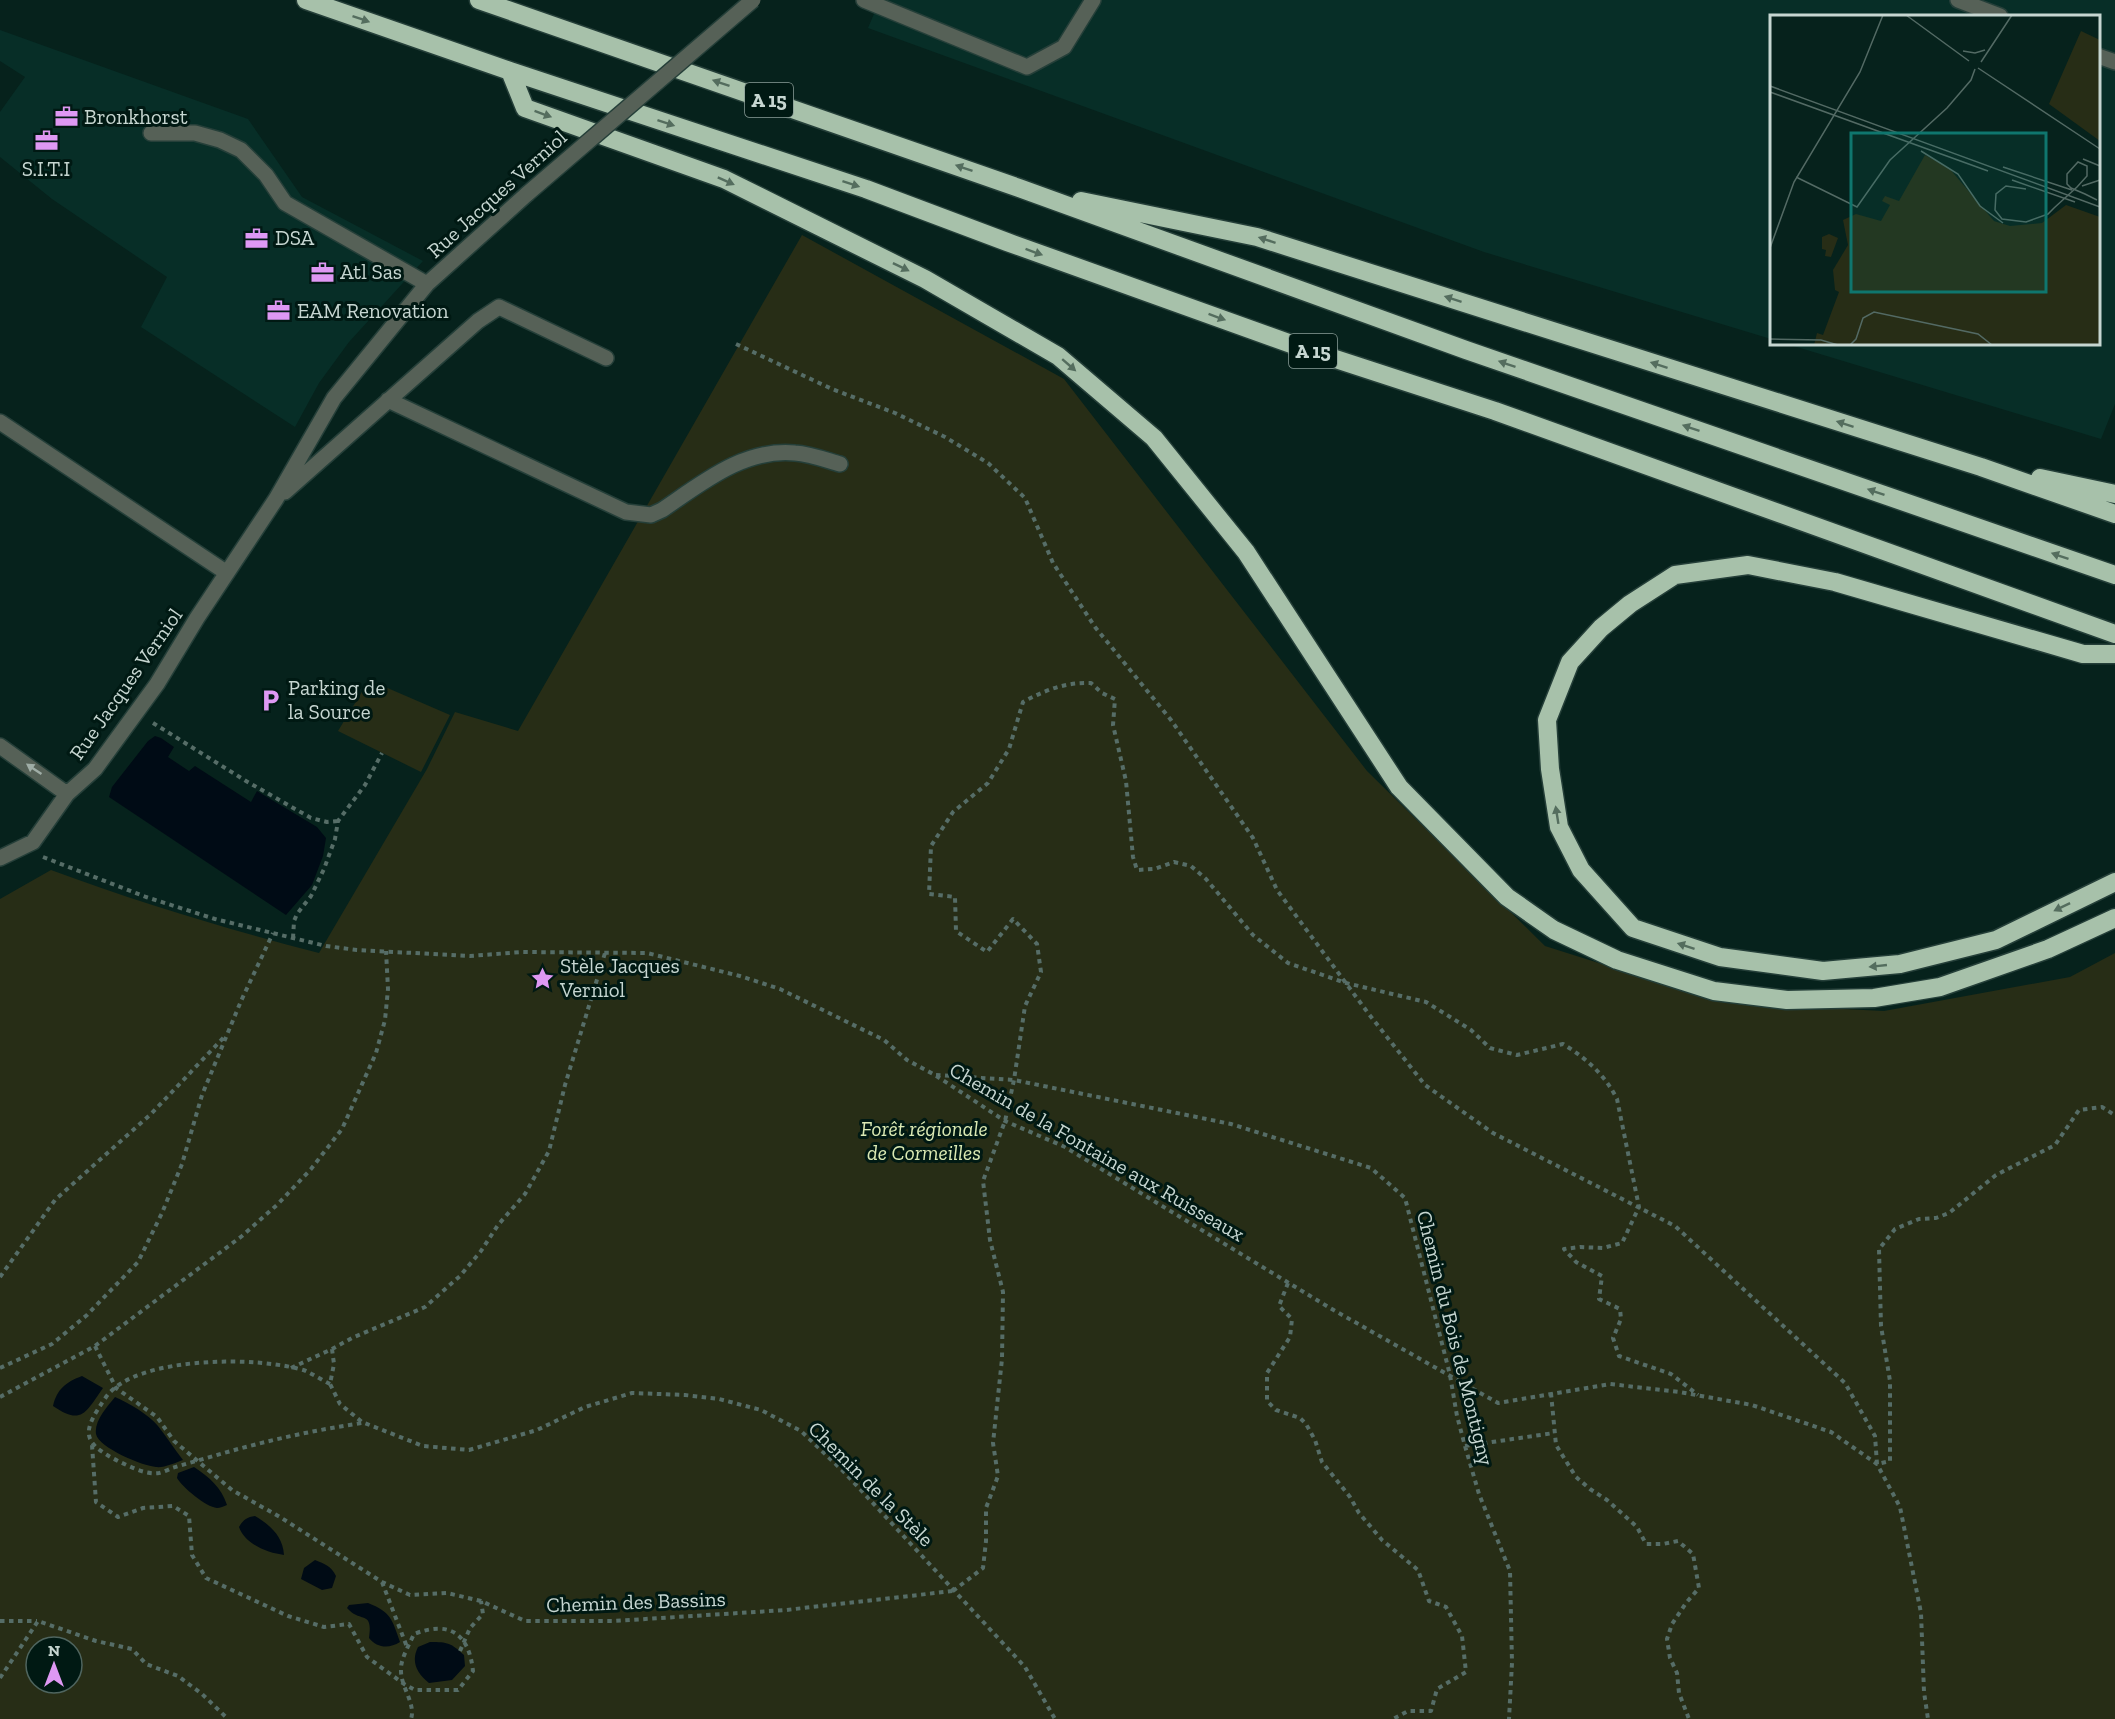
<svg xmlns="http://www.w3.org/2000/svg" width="2115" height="1719" font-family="'Zilla Slab',serif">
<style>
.built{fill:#072e27}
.green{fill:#272d16;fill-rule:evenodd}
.water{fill:#000b15}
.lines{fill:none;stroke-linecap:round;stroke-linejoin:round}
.minor-casing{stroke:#253f39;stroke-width:18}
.highway-casing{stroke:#253f39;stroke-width:21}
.path{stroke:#566d67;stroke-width:4;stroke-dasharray:4.5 4.5;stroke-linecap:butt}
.minor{stroke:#566157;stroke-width:15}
.highway{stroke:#a7c1aa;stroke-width:18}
.minor-bridge-casing{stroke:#253f39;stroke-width:18;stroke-linecap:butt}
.minor-bridge{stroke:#566157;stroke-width:15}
.oneway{fill:#546d5e}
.oneway2{fill:#9fada6}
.labels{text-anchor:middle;stroke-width:6;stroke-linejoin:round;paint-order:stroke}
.shield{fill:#001913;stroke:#8b9d98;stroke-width:1.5}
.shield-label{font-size:20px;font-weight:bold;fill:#c6d6d1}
.poi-label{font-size:21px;fill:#c6d6d1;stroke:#001913;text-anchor:start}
.street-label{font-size:21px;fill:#c6d6d1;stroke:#001913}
.park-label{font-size:21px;font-style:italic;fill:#dbeab4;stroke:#001913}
.inset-road{fill:none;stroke:#536a64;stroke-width:1.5}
.view{fill:#0f766e;fill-opacity:0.15;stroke:#0f766e;stroke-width:3}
.inset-edge{fill:none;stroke:#c6d6d1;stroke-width:3}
</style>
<rect width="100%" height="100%" fill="#06221c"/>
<path class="built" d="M 880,0 L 2115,0 L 2115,404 L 2101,439 L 1787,344 L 2098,344 L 2098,16 L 1772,16 L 1771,339 L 1484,252 L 868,28 Z
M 0,30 L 248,119 L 302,197 L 423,261 L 349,342 L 319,383 L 295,427 L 141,327 L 167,277 L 52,199 L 0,157 L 0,112 L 25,77 L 0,61 Z"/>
<path class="green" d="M 802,235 L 1064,379 L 1367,771 L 1545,946 L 1725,1003 L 1884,1011 L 2070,977 L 2115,953 L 2115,1719 L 0,1719 L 0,899 L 51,870 C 140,903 227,929 319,953 L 427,769 L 455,712 L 518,731 ZM 36,1647 L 72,1647 L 72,1683 L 36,1683 Z
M 369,680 L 450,715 L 421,772 L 338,731 Z"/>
<path class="water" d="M 155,736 L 161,738 L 174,747 L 168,757 L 189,771 L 195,766 L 251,802 L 257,791 L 317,827 L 326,838 L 323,856 L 312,885 L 286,915 L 109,797 L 112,787 L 148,741 Z
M 82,1376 L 103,1388 C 86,1412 82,1426 53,1406 C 57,1389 66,1382 82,1376 Z
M 115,1397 C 129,1403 148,1414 158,1426 C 167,1437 174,1449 183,1460 C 175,1463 164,1468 156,1467 C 143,1466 99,1448 96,1434 C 94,1421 107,1407 115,1397 Z
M 194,1467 C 210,1478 221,1487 227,1505 C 224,1506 220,1508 217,1508 C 206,1507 182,1487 177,1478 L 178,1473 Z
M 255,1516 C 270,1525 283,1536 284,1555 C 267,1553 245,1544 239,1527 C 243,1520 247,1517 255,1516 Z
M 315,1560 C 325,1564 331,1566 336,1576 L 332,1588 L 322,1590 L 301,1579 L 304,1568 Z
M 368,1603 C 391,1612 392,1619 400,1642 C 389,1649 377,1648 369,1638 C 373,1609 361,1624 347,1608 L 349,1605 Z
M 430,1642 C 448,1642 451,1643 464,1655 L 465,1666 L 452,1680 L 429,1683 C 416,1673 411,1661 418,1647 Z"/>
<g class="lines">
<defs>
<path id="minor" d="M 864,0 L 1027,67 L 1064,47 L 1093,0
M 1958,0 L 2000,16
M 2098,56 L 2115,62
M 151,133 L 195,133 L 220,140 L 241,150 L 266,175 L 285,203 L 427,284
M 388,400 L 626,512 L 651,515 L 662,510 C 702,483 744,448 795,453 C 810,454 826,460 840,464
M 0,422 L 227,573
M 285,492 L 478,321 L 499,307 L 606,358
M 0,746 L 67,794
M 0,858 L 33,842 L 67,794 L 95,769 L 157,684 L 197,618 L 276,499 L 334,398 L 427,284 L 527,194"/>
<path id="highway" d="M 306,0 L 510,71 L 866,189 L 1007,242 L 1308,350 L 1495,411 L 2115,634
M 479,0 L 1019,188 L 1466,350 L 2115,575
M 510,71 L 525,108 L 724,179 L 925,279 L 1058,356 L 1154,438 L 1246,552 L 1399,787 L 1507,897 L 1554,930 L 1617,960 L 1714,991 L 1787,1000 L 1874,998 L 1940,987 L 2048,949 L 2115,918
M 1081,201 L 1257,237 L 1981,467 L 2115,514
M 2040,478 L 2115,494
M 2115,654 L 2083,654 L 1835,582 L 1748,565 L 1675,575 L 1630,604 L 1601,628 L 1570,662 L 1547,720 L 1550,769 L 1559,827 L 1581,870 L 1633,928 L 1720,957 L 1823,971 L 1900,964 L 1996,940 L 2115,882"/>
</defs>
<use href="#minor" class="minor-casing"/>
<use href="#highway" class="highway-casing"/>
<path class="path" d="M 736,344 L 832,389 L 895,413 L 945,437 L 988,463 L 1025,498 L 1053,563 L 1095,627 L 1171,720 L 1253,838 L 1277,890 L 1368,1013 L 1425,1085 L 1493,1133 L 1675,1226 L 1845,1383 L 1875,1436 L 1877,1464 L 1890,1461 L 1890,1381 L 1881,1326 L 1879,1249 L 1895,1229 L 1919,1219 L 1936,1218 L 1949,1213 L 1996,1175 L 2055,1145 L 2079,1110 L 2102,1107 L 2113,1114 L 2115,1112
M 153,723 L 246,781 L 311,818 L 327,822 L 338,821
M 43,857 L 146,897 L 215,919 L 326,946 L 357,950 L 470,956 L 522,952 L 647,953 L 740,976 L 780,989 L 884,1040 L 907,1060 L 935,1075 L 1005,1121 L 1065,1147 L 1330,1308 L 1498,1403 L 1610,1384 L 1679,1392 L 1752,1405 L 1831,1432 L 1877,1464 L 1900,1507 L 1921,1613 L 1924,1692 L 1928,1719
M 293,938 L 294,921 L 297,914 L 311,896 L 324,869 L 335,839 L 338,821 L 365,785 L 382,753
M 936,1075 L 1014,1080 L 1231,1124 L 1371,1168 L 1405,1198 L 1450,1375 L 1457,1416 L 1465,1446 L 1479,1494 L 1510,1571 L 1512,1663 L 1509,1719
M 0,1277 L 55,1200 L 151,1114 L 226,1035
M 1288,1283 L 1279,1306 L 1292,1319 L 1290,1337 L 1267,1373 L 1267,1401 L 1276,1410 L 1300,1418 L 1306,1424 L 1315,1440 L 1322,1462 L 1350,1497 L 1359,1513 L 1382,1540 L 1418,1570 L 1429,1601 L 1446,1607 L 1462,1636 L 1466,1672 L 1437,1689 L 1431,1711 L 1408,1711 L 1393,1719
M 95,1346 L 116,1388 L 157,1417 L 174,1441 L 232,1490 L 280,1517 L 382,1582 L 410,1595 L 447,1593 L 481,1601 L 525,1621 L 614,1621 L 786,1610 L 953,1591
M 332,1349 L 334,1364 L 330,1384 L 340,1404 L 362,1422 L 423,1446 L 469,1450 L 537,1430 L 585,1407 L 632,1393 L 685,1395 L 719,1399 L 761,1410 L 801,1431 L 845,1473 L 1025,1667 L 1055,1719
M 0,1368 L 52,1344 L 87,1315 L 138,1262 L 162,1213 L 182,1164 L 202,1095 L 241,1001 L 273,933
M 291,1368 L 332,1349 L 352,1338 L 425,1307 L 460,1276 L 481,1251 L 498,1225 L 525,1194 L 549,1151 L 565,1085 L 605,953
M 330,1384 C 322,1380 314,1375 306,1371 C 262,1356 136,1355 106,1397 C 82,1432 80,1442 120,1462 C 131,1467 146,1475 159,1473 C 163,1472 168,1470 172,1468 C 189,1463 207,1458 224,1453 C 269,1440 315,1430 362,1423
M 1551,1393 L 1556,1445 L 1576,1477 L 1590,1489 L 1607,1500 L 1637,1527 L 1646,1544 L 1663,1544 L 1678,1541 L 1693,1554 L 1699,1588 L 1686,1603 L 1672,1624 L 1667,1639 L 1670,1658 L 1677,1673 L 1679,1693 L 1689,1719
M 0,1397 L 95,1346 L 242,1236 L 278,1204 L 311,1169 L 342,1129 L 376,1053 L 385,1020 L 388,989 L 386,951
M 92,1445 L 96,1502 L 118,1517 L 143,1508 L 173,1506 L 189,1516 L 192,1555 L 206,1578 L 288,1616 L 324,1627 L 349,1624 L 367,1657 L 404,1684 L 415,1690 L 458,1690 L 473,1671 C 469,1634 450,1620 414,1634 C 409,1645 400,1660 401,1671 C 401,1687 416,1704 411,1719
M 1465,1446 L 1554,1433
M 382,1582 L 407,1647
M 953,1591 L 983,1568 L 986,1541 L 986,1508 L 998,1476 L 993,1443 L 1002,1359 L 1003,1292 L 990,1240 L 983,1181 L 1005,1121 L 1014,1080 L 1025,1006 L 1041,972 L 1037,944 L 1013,919 L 987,952 L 956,931 L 955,897 L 929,894 L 931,846 L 953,812 L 988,783 L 1009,749 L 1023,702 C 1045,690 1066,682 1091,683 L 1102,693 L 1115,699 L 1113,725 L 1126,781 L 1133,857 L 1137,870 L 1154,869 L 1174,862 L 1191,866 L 1206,879 L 1253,935 L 1288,963 L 1346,983 L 1426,1002 L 1471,1030 L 1490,1048 L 1517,1055 L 1563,1044 C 1586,1058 1605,1075 1617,1099 L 1639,1207 L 1622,1243 L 1603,1248 L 1580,1247 L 1564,1249 L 1576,1262 L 1602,1276 L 1599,1299 L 1620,1309 L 1621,1319 L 1613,1338 L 1619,1356 L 1671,1374 L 1698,1395
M 0,1621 L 37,1621
M 460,1651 L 470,1628 L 483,1614 L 481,1601
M 0,1678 L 38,1621 L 96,1641 L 132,1649 L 146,1664 L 178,1676 L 202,1694 L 228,1719"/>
<use href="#minor" class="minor"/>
<use href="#highway" class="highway"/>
<defs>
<path id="minor-bridge" d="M 527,194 L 753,0"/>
</defs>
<use href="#minor-bridge" class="minor-bridge-casing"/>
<use href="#minor-bridge" class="minor-bridge"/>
</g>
<defs><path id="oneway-solid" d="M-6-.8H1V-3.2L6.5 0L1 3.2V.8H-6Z" transform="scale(1.5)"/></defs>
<g class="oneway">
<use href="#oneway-solid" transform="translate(361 19) rotate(19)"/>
<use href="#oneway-solid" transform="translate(721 83) rotate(-161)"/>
<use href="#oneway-solid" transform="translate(543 114) rotate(20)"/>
<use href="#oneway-solid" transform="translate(666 123) rotate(18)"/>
<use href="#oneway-solid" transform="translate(964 168) rotate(-161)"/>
<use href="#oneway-solid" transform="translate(726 181) rotate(24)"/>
<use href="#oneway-solid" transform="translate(851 184) rotate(18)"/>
<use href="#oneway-solid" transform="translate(1267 240) rotate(-162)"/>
<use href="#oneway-solid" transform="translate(1034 252) rotate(20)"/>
<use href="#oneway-solid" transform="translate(901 267) rotate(26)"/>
<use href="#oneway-solid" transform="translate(1453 299) rotate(-162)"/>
<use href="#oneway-solid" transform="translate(1217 317) rotate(20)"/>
<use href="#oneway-solid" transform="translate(1507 364) rotate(-161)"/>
<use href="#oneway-solid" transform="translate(1069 365) rotate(41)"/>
<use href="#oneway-solid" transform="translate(1659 365) rotate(-162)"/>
<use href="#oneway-solid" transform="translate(1845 424) rotate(-162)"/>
<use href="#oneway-solid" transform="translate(1691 428) rotate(-161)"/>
<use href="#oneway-solid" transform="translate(1876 492) rotate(-161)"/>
<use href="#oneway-solid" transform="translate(2060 556) rotate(-161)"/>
<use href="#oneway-solid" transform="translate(1557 815) rotate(-99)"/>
<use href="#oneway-solid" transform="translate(2062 907) rotate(154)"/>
<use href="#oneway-solid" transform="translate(1686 946) rotate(-162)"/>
<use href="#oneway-solid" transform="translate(1878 966) rotate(174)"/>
</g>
<use class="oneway2" href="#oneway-solid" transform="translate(34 769) rotate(-146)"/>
<defs>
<symbol id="office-bare" viewBox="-9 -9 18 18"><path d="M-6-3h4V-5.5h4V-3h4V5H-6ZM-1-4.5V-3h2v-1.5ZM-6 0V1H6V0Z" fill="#de98f3" stroke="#001913" stroke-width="2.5" paint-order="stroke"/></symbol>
<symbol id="parking-bare" viewBox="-9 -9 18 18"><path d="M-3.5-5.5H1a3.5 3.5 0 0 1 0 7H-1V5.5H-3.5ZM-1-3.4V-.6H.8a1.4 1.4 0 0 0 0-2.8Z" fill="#de98f3" stroke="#001913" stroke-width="2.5" paint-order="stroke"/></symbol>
<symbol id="sight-bare" viewBox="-9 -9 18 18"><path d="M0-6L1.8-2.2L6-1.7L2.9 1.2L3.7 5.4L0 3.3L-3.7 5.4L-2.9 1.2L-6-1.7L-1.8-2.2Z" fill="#de98f3" stroke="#001913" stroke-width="2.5" paint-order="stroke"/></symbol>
</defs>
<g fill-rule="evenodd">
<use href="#office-bare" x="50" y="100" width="33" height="33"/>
<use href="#office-bare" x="30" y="124" width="33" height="33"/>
<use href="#office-bare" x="240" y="222" width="33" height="33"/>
<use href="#office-bare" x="306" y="256" width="33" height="33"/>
<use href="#office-bare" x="262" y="294" width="33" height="33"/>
<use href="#parking-bare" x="254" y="684" width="33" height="33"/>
<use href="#sight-bare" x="526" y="962" width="33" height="33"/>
</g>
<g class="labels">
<g class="shield">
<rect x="745" y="83" width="48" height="34" rx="4.5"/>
<rect x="1289" y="334" width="48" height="34" rx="4.5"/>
</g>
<g class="shield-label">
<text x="769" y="107">A 15</text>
<text x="1313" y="358">A 15</text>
</g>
<g class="poi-label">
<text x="84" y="124">Bronkhorst</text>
<text x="46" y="176" text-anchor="middle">S.I.T.I</text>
<text x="275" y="245">DSA</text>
<text x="340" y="279">Atl Sas</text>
<text x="297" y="318">EAM Renovation</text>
<text x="288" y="695">Parking de<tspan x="288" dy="24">la Source</tspan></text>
<text x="560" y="973">Stèle Jacques<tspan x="560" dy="24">Verniol</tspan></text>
</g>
<g class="street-label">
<text transform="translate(497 194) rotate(-42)" y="7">Rue Jacques Verniol</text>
<text transform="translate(126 684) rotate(-55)" y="7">Rue Jacques Verniol</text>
<text transform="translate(1097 1152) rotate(30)" y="7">Chemin de la Fontaine aux Ruisseaux</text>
<text transform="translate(1455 1338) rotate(76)" y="7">Chemin du Bois de Montigny</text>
<text transform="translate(871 1484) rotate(45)" y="7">Chemin de la Stèle</text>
<text transform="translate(636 1602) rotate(-2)" y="7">Chemin des Bassins</text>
</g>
<g class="park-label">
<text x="924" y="1136">Forêt régionale<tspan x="924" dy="24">de Cormeilles</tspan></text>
</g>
</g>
<g transform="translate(1770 15)">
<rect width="330" height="330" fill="#06221c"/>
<path d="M 311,16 L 330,25 L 330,126 L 279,89 ZM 155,140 L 179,153 L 224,206 L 240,211 L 272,208 L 296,190 L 330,202 L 330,330 L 44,330 L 47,318 L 53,320 L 69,277 L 65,275 L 63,255 L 78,230 L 73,205 L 86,199 L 111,206 L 120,190 L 112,186 L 115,181 L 129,186 ZM 59,219 L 68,223 L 61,242 L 55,241 L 56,235 L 52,234 L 52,222 Z" fill="#272d16"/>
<path class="inset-road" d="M 136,0 L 199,46M 193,36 L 205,38 L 215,35M 211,47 L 242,0M 208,53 L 330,134M 0,71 L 330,192M 0,77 L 218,156M 151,136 L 188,159 L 210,191 L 233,208M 313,144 L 330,151M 233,152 L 302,175M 26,162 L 87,192 L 120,145 L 177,93 L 201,65 L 205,54M 242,165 L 305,187M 312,171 L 330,165M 256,174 L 236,171 L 226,179 L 225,195 L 232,204 L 256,207 L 278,199 L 284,193 L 307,172 L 317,161 L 317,151 L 308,147 L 297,159 L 297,169 L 301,173 L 315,179 L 327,185M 0,233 L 24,167 L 90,57 L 113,0M 0,324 L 51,325 L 68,330M 80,330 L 86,324 L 93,303 L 104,297 L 208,319 L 222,330"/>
<path class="view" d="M 81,118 L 276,118 L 276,277 L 81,277 Z"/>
<rect width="330" height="330" class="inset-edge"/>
</g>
<g transform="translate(54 1665)"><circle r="28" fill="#001913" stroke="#4f655f" stroke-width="1.5"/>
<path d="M0-4.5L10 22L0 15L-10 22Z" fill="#de98f3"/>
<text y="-9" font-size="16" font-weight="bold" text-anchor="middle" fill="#c6d6d1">N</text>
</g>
</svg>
